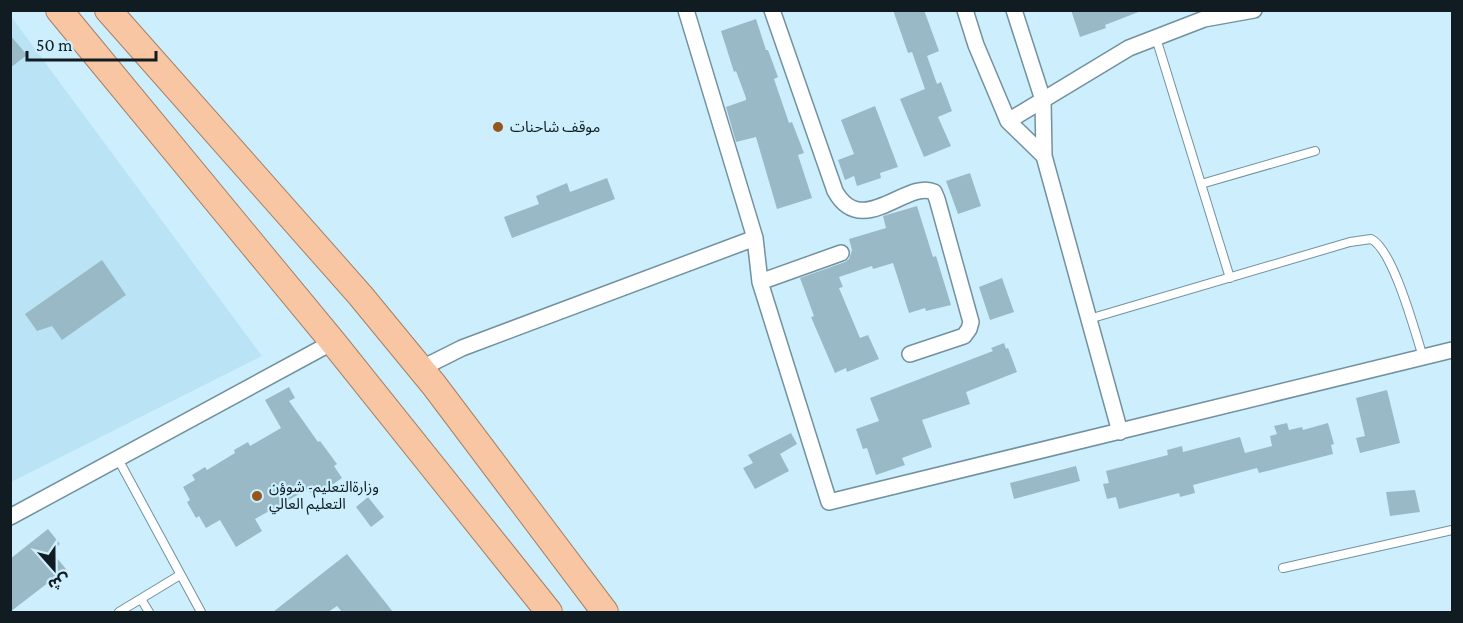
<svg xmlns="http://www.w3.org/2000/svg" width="1463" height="623" font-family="'Crimson Pro','Noto Sans Arabic',serif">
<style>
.built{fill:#bae4f6}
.building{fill:#99b9c7}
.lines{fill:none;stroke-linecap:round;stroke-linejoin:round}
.service-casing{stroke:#72919f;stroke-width:10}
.minor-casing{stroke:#72919f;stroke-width:18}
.trunk-casing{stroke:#a68166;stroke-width:28}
.service{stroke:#fff;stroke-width:8}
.minor{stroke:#fff;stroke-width:15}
.trunk{stroke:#f8c6a2;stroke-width:26}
.poi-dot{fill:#95551f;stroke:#cdeffd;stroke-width:2}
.labels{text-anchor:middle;stroke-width:4.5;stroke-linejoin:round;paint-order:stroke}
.poi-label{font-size:15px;fill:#101c21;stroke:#cdeffd;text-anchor:start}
</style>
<rect width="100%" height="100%" fill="#cdeffd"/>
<path class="built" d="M 10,15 L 262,356 L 11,482 L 10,482 Z"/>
<path class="building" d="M 893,10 L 924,10 L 939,51 L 927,56 L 937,84 L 941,82 L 952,111 L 938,117 L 951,146 L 924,157 L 900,99 L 925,89 L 912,52 L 908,53 Z
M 1071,10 L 1140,10 L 1141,11 L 1105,25 L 1106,28 L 1080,37 Z
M 756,19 L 766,50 L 768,50 L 778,77 L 774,79 L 789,123 L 792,122 L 804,153 L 798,155 L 812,198 L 777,209 L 756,137 L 736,142 L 726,107 L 746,100 L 746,98 L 736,71 L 734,72 L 721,31 Z
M 10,35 L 27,55 L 10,68 Z
M 875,106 L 898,167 L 880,173 L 881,178 L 857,186 L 854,176 L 845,180 L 838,160 L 854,154 L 841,120 Z
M 970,173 L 981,206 L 958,214 L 946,181 Z
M 607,178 L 615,199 L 512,238 L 504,217 L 539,204 L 536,196 L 567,183 L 570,192 Z
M 917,206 L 933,257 L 936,256 L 951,305 L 926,311 L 925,308 L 909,313 L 893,263 L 873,269 L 872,266 L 839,277 L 843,287 L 839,288 L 860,338 L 868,335 L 879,359 L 847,372 L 846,368 L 835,373 L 811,317 L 814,316 L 800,278 L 845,262 L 849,259 L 852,250 L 849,239 L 886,228 L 883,216 Z
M 102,260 L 126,295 L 62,340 L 52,326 L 37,331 L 25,314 Z
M 1002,278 L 1014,312 L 990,320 L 979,287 Z
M 1004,343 L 1006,349 L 1008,348 L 1017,372 L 966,392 L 970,404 L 922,420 L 932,447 L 902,458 L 905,465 L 876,475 L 867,448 L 863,449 L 856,429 L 879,421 L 870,398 L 993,351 L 991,348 Z
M 289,387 L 295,398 L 289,401 L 318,442 L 320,441 L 337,464 L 334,466 L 342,478 L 314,497 L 308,489 L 255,519 L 262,531 L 236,547 L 220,520 L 206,528 L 199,516 L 196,518 L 187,502 L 190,500 L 183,487 L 195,480 L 192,475 L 205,467 L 207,470 L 235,453 L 234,450 L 248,442 L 250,446 L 281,428 L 265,400 Z
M 1387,390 L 1400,443 L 1360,453 L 1356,438 L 1365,436 L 1356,398 Z
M 1287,423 L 1289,430 L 1302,427 L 1303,430 L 1328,423 L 1334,444 L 1331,445 L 1333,454 L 1259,473 L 1257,468 L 1193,485 L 1195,493 L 1180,497 L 1179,493 L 1119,509 L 1116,497 L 1107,499 L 1103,484 L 1109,483 L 1106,471 L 1168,455 L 1167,450 L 1182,446 L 1183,452 L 1240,437 L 1245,453 L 1272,446 L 1270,436 L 1277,434 L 1274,426 Z
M 791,433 L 797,444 L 780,454 L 789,471 L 755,489 L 743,468 L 753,463 L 748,455 Z
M 1076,466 L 1080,481 L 1014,499 L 1010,483 Z
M 1415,490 L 1420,512 L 1390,516 L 1386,492 Z
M 368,497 L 384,517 L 371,527 L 356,507 Z
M 48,529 L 60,544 L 51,551 L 66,569 L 10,612 L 10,559 Z
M 347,554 L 393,612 L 342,612 L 337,606 L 328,612 L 273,612 Z"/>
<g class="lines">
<defs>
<path id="service" d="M 1156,38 L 1230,278
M 1201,184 L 1315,151
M 1089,319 L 1350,242 L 1371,239 C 1393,249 1415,332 1423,357
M 118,459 L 201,612
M 1283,568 L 1452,530
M 141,599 L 149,612
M 119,612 L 180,575"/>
<path id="minor" d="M 686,10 L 755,238 L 760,282 L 829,502 L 1452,350
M 772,10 L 835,191 C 862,240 907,179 934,192 L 937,199 L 971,322 L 969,329 L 964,336 L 910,354
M 965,10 L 976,45 L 1008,121 L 1044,156
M 1014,10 L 1043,100 L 1044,156 L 1120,432
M 1008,121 L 1129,48 L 1204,19 L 1254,10
M 760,282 L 841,253
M 420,369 L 462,348 L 755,238
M 10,517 L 333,342"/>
<path id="trunk" d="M 59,10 L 333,342 L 549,612
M 108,10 L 360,295 L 434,385 L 605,612"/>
</defs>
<use href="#service" class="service-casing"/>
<use href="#minor" class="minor-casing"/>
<use href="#trunk" class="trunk-casing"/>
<use href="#service" class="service"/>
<use href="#minor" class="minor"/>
<use href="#trunk" class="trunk"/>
</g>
<g class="poi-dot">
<circle cx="498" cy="127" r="6"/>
<circle cx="257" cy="496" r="6"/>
</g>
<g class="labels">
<g class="poi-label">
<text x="510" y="132">موقف شاحنات</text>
<text x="269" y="492">وزارةالتعليم- شوؤن<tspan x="269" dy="17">التعليم العالي</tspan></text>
</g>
</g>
<rect width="1463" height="623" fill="none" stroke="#101c21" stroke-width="24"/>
<g transform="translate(54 569) rotate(159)" stroke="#cdeffd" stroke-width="4.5" paint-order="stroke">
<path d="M0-4.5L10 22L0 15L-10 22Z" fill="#101c21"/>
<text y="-9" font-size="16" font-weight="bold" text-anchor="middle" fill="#101c21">ش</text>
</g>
<path d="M27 51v9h129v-9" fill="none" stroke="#101c21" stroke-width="3"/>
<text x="36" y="51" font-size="18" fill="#101c21" stroke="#cdeffd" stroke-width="4.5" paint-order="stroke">50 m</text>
</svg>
